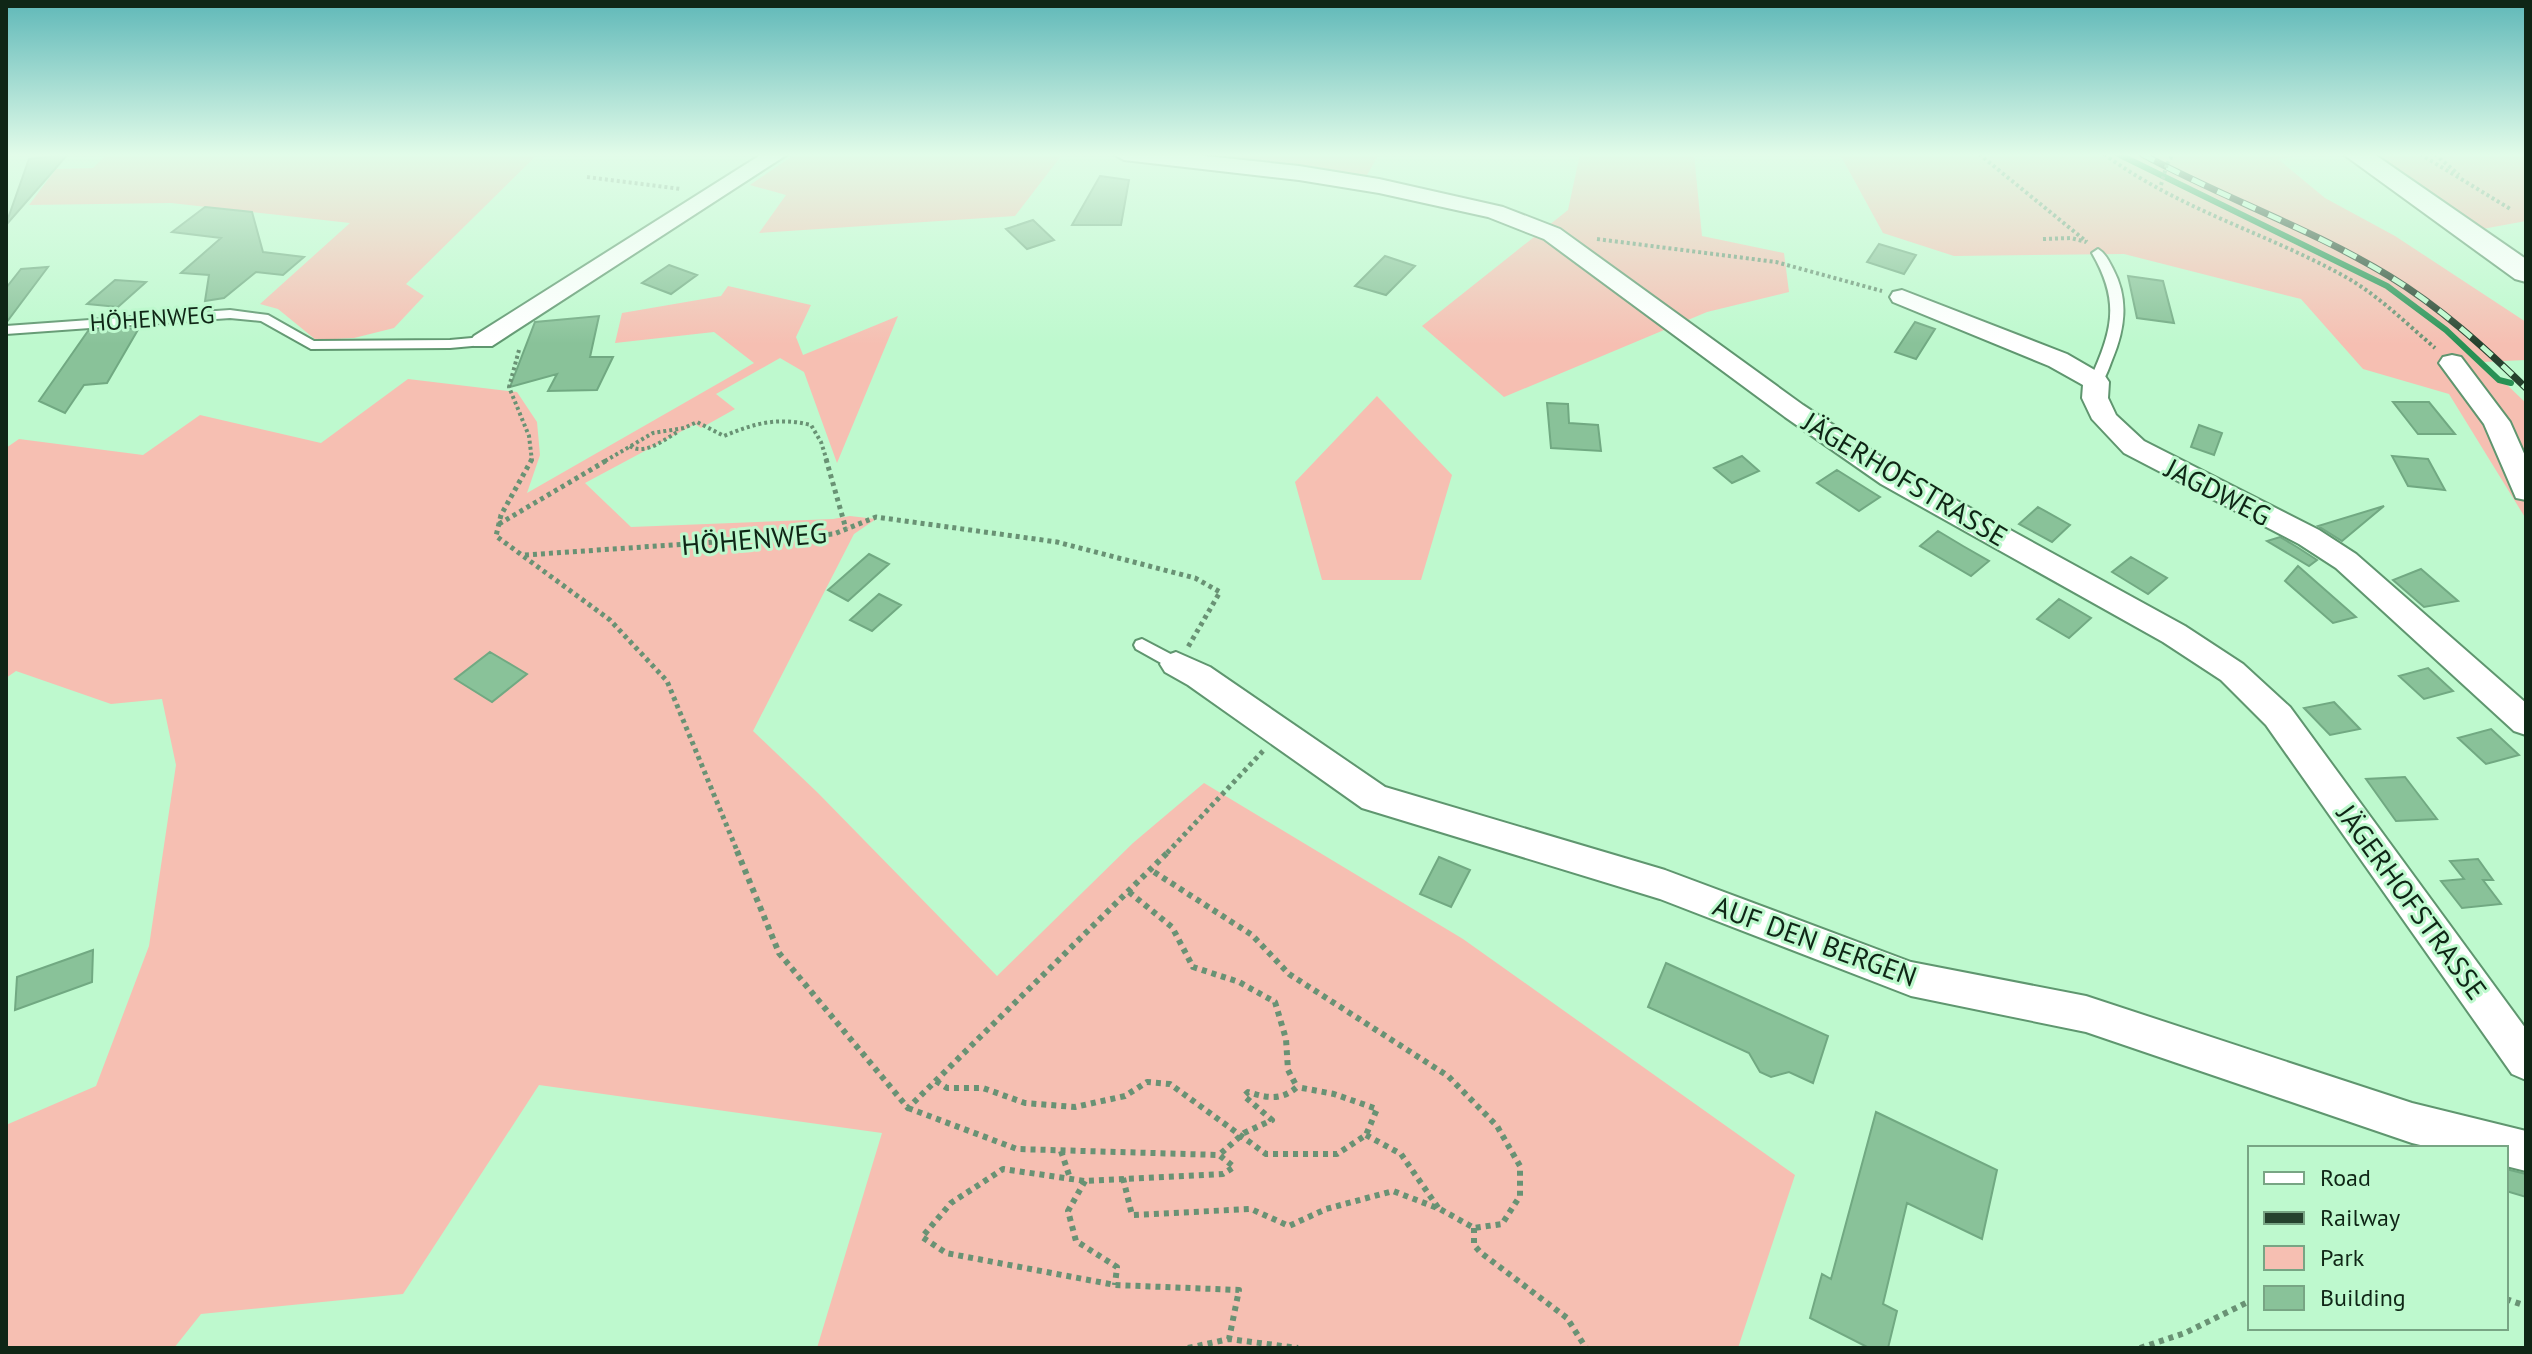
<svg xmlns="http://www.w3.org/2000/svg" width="2532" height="1354" font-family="'PT Sans',sans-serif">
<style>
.green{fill:#f6bfb2}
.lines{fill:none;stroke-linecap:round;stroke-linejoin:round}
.stream{stroke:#289154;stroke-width:6}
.building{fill:#89c299;stroke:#71a982;stroke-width:2}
.service-casing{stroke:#5f966f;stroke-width:4}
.minor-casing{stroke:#5f966f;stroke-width:4}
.tertiary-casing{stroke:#5f966f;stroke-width:4}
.path-far2{stroke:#699274;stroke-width:4;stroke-dasharray:3 3;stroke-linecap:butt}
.path-far1{stroke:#699274;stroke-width:5;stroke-dasharray:4 4;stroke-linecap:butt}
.path{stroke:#699274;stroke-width:6;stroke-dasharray:5 5;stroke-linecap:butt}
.service{fill:#fff;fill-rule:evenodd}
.minor{fill:#fff;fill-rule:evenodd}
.tertiary{fill:#fff;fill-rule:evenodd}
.rail-casing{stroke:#26422e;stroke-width:7}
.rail{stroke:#bef9ce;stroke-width:5;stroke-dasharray:14;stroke-linecap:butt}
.path-bridge{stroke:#699274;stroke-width:4;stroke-dasharray:3 3;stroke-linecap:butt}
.labels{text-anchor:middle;stroke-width:6;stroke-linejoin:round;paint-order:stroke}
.far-street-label{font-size:24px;fill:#0f2616;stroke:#bef9ce}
.street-label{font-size:28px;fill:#0f2616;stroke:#bef9ce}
</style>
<rect width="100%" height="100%" fill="#bef9ce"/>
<path class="green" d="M 107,154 L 538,154 L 406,284 L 424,296 L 394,328 L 354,338 L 316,340 L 278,309 L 260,304 L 350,223 L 171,203 L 29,205 L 56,169 L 93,168 Z
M 795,154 L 1047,154 L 1061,156 L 1015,216 L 759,233 L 786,195 L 750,185 Z
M 1194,154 L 1379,154 L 1367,175 Z
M 1580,154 L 1694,154 L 1702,236 L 1784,253 L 1789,292 L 1707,312 L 1504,397 L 1422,326 L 1568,210 Z
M 1831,154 L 2318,154 L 2278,159 L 2325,198 L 2395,236 L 2526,322 L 2526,360 L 2483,362 L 2526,403 L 2526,519 L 2449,394 L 2363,369 L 2301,299 L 2124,254 L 1954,256 L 1883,233 L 1842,158 Z
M 2374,154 L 2526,154 L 2526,221 L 2477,230 Z
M 728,286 L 811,305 L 796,337 L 803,355 L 898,316 L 837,463 L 804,372 L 780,358 L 716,394 L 735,409 L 701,428 L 695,424 L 585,483 L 631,527 L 833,519 L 850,516 L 876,519 L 854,534 L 753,731 L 818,793 L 997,976 L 1133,843 L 1204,783 L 1463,939 L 1795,1175 L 1738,1348 L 817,1348 L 882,1133 L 539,1085 L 403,1294 L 201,1314 L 174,1348 L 6,1348 L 6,1125 L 96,1086 L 149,946 L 176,765 L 162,699 L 111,704 L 16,671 L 6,678 L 6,448 L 19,439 L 143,455 L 200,415 L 321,443 L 408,379 L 517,392 L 537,422 L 540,455 L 527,493 L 754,363 L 714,332 L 615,343 L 622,313 L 721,296 Z
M 1377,396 L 1452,475 L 1421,580 L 1322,580 L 1295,482 Z"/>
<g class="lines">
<path class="stream" d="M 2118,154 L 2387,286 L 2446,330 L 2499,380 L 2511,383"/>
</g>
<path class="building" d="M 68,154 L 7,224 L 6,224 L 29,159 Z
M 1100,176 L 1129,180 L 1121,225 L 1072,225 Z
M 205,207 L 252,212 L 263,252 L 304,257 L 283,275 L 256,272 L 224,298 L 205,301 L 209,275 L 181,273 L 221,238 L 172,232 Z
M 1033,220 L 1054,240 L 1027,249 L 1006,229 Z
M 1879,244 L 1916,255 L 1904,274 L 1867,262 Z
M 1385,256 L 1415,266 L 1386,295 L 1355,286 Z
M 669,265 L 697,275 L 671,294 L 642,283 Z
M 48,267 L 6,323 L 6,288 L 21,269 Z
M 2128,276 L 2163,281 L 2174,323 L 2137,318 Z
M 115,280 L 146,282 L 118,307 L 87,304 Z
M 599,316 L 590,357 L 613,357 L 597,390 L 548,391 L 557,374 L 510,387 L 535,322 Z
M 1915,322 L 1935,329 L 1916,359 L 1895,352 Z
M 139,328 L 107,383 L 84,385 L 65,413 L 39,401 L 88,331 Z
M 2393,402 L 2429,402 L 2455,434 L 2418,434 Z
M 1547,403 L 1568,404 L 1569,423 L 1598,425 L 1601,451 L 1551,448 Z
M 2199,425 L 2222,433 L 2214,455 L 2191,447 Z
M 1742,456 L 1759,471 L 1732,483 L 1714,468 Z
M 2392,456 L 2428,459 L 2445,490 L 2408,486 Z
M 1837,470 L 1880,497 L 1859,511 L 1817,483 Z
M 2384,506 L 2342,541 L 2318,526 Z
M 2038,507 L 2070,525 L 2052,542 L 2019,524 Z
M 1938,531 L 1963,546 L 1989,561 L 1971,576 L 1920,546 Z
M 2280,537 L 2297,547 L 2317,560 L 2309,566 L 2267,541 Z
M 869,554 L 889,564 L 848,601 L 828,590 Z
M 2131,557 L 2167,578 L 2148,594 L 2112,572 Z
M 2298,566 L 2356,617 L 2333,623 L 2285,581 Z
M 2421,569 L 2458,601 L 2424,607 L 2393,580 Z
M 879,594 L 901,605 L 872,631 L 850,620 Z
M 2059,599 L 2091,618 L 2069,638 L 2037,619 Z
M 490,652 L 527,674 L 492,702 L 455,679 Z
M 2428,668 L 2453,691 L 2424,699 L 2399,676 Z
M 2334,702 L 2360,729 L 2330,735 L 2304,708 Z
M 2491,729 L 2519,755 L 2486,764 L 2458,738 Z
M 2405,777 L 2437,819 L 2396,821 L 2366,779 Z
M 1439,857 L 1470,870 L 1451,907 L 1420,894 Z
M 2478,859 L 2493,880 L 2483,880 L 2501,904 L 2462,908 L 2441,881 L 2464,879 L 2450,861 Z
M 93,950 L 92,982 L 15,1010 L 17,977 Z
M 1666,963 L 1828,1036 L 1813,1083 L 1789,1072 L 1771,1077 L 1760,1072 L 1749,1053 L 1648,1007 Z
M 1876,1112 L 1997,1170 L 1982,1239 L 1907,1203 L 1883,1304 L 1897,1311 L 1888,1348 L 1869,1348 L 1810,1318 L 1822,1274 L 1831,1279 Z
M 2506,1169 L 2526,1174 L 2526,1197 L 2506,1191 Z"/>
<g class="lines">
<defs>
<path id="service" d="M 2098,249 C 2105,253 2109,261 2113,269 C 2129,299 2125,329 2112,360 C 2108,370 2105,382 2096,386 L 2089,382 C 2112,331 2121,303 2092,253 Z
M 230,310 L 268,315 L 314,341 L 450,340 L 483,337 L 489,341 L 483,345 L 450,348 L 311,349 L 261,321 L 230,318 L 6,334 L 6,326 Z
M 1142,639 L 1182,660 L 1184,664 L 1182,668 L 1170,668 L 1136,649 L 1134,645 L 1136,641 Z"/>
<path id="minor" d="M 762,154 L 788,154 L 492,346 L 474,346 L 470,341 L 474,336 Z
M 1113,154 L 1187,154 L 1299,166 L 1379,179 L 1503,207 L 1560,229 L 1803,405 L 1901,470 L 2185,626 L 2243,664 L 2290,707 L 2526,1029 L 2526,1080 L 2512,1074 L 2266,725 L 2221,680 L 2163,642 L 1881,484 L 1785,417 L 1544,239 L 1488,217 L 1379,193 L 1299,180 L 1124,160 Z
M 1902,290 L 2067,354 L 2105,376 L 2109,382 L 2108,398 L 2116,415 L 2144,441 L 2319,530 L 2356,554 L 2526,703 L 2526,735 L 2514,731 L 2336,568 L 2299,544 L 2124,453 L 2092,419 L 2082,398 L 2083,385 L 2049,366 L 1893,302 L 1890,297 L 1893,292 Z
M 2452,355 L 2461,357 L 2510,422 L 2526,458 L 2526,500 L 2516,498 L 2484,424 L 2439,363 L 2443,357 Z
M 1176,652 L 1210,667 L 1385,787 L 1665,870 L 1911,962 L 2086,996 L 2412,1103 L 2526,1131 L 2526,1171 L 2506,1166 L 2506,1148 L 2433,1148 L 2412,1143 L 2086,1032 L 1911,996 L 1660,899 L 1362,808 L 1188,685 L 1165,672 L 1160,664 L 1165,656 Z"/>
<path id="tertiary" d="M 2343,154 L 2374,154 L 2526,259 L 2526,282 L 2515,279 Z"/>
</defs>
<use href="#service" class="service-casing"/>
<use href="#minor" class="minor-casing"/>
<use href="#tertiary" class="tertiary-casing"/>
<path class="path-far2" d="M 1979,154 L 2087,242
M 2104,154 C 2178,209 2264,232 2344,276 C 2378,295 2406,323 2435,348
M 2420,154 L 2512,210
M 2435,154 L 2459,175
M 2167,164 L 2173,154
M 587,177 L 681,189
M 1597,239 L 1776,262 L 1882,291
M 2043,239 L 2071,238 L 2086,242
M 519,350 L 509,387 L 529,436 L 532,461
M 630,446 C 645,456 665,439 679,431
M 605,461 L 653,433 L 684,428 L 697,422 L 724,436 C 755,423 778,417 811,425 L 821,442 L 827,461"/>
<path class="path-far1" d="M 532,459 L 501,515 L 496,536 L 610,620 L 667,681 L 738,853
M 826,459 L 846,529
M 499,524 L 609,459
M 525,555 L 834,534 L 876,517 L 1057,542 L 1195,578 L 1220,592 L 1188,647
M 1167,853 L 1263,751"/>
<path class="path" d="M 737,851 L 779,953 L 908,1108 L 1169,851
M 1129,892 L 1172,927 L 1193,967 L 1239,982 L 1275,1002 L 1286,1039 L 1288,1070 L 1297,1087 C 1281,1101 1267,1098 1248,1092 L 1244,1096 L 1272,1120 L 1244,1133 L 1219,1155
M 936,1081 L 947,1088 L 983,1088 L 1025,1103 L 1075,1107 L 1125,1096 L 1147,1082 L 1170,1084 L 1266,1154 L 1337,1154 L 1366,1135 L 1377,1109 L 1334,1094 L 1297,1087
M 908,1108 L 1017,1149 L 1219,1155 L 1234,1167 L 1223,1174 L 1085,1181 L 1003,1169 L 951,1203 L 922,1237 L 946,1253 L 1115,1285 L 1239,1290 L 1229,1339
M 1366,1135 L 1401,1154 L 1439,1209
M 1061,1151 L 1070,1178
M 1123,1178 L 1132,1215 L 1251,1209 L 1289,1226 L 1326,1209 L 1393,1191 L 1440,1209 L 1474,1228 L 1502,1224 L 1520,1196 L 1520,1166 L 1497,1126 L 1448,1076 L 1289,974 L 1252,935 L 1151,870
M 1085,1181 L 1068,1211 L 1076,1241 L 1117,1267 L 1115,1285
M 1474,1228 L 1474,1245 L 1480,1252 L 1567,1318 L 1586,1348
M 2506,1299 L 2526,1306
M 1188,1348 L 1229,1339 L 1298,1348
M 2140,1348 L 2185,1333 L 2250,1301"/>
<use href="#service" class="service"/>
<use href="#minor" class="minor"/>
<use href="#tertiary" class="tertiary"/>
<defs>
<path id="rail" d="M 2142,154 C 2223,198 2310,228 2389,276 C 2440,307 2484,347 2526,388"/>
</defs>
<use href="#rail" class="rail-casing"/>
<use href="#rail" class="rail"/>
<path class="path-bridge" d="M 2161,185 L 2167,164"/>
</g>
<linearGradient id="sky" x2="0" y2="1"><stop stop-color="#5fb8b8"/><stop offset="0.45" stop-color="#e2fce9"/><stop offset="1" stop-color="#e2fce9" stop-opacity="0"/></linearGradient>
<rect width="2532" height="344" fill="url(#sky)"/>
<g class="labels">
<g class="far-street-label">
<text transform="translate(152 319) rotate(-4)" y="8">HÖHENWEG</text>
</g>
<g class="street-label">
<text transform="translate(1905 479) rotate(31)" y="10">JÄGERHOFSTRASSE</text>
<text transform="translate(2218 492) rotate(27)" y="10">JAGDWEG</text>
<text transform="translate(754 539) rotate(-5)" y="10">HÖHENWEG</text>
<text transform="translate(2412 902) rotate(54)" y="10">JÄGERHOFSTRASSE</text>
<text transform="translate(1815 941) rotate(20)" y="10">AUF DEN BERGEN</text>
</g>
</g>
<rect width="2532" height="1354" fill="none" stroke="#0f2616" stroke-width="16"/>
<rect x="2248" y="1146" width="260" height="184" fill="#bef9ce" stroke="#78a584" stroke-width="2"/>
<rect x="2264" y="1172" width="40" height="12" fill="#ffffff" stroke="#78a584" stroke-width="2"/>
<text x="2320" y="1186" font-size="24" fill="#0f2616">Road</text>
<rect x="2264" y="1212" width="40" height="12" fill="#26422e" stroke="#78a584" stroke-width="2"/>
<text x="2320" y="1226" font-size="24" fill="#0f2616">Railway</text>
<rect x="2264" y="1246" width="40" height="24" fill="#f6bfb2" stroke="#78a584" stroke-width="2"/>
<text x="2320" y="1266" font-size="24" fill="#0f2616">Park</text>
<rect x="2264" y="1286" width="40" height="24" fill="#89c299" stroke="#78a584" stroke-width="2"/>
<text x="2320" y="1306" font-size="24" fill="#0f2616">Building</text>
</svg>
